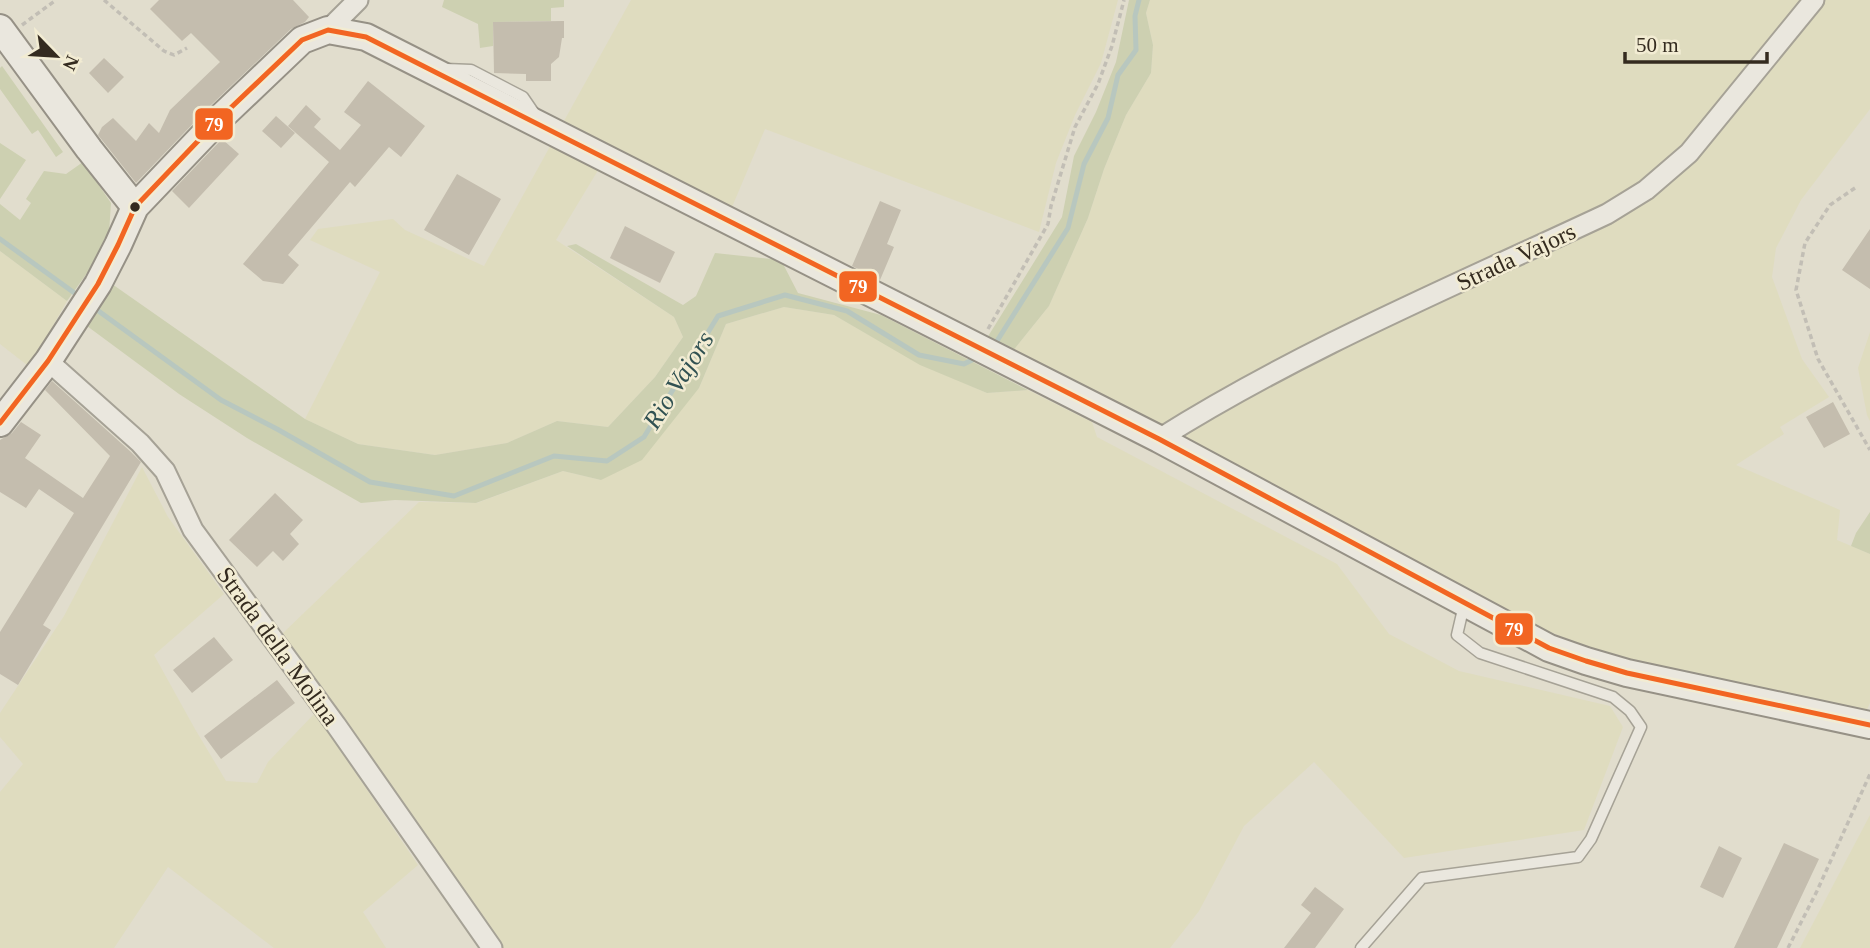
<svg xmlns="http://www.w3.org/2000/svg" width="1870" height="948" font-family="Georgia,serif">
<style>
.farmland{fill:#dfdcbf}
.green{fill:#cdd0b1}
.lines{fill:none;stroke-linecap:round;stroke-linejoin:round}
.stream{stroke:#b8c7bf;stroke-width:5}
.building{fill:#c4bdae}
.lane-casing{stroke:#a6a296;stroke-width:13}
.street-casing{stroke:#a6a296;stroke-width:23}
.secondary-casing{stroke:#969186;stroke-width:30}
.path{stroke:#c2beb5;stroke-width:3.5;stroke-dasharray:5 3.5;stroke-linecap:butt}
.lane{stroke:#eae7de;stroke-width:10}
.street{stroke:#eae7de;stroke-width:19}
.secondary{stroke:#eae7de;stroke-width:26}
.bus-1-casing{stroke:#f2ecd3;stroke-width:10}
.bus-1{stroke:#f26522;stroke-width:5}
.bus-dot{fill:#342b1f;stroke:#f2ecd3;stroke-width:2.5}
.labels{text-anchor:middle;stroke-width:5;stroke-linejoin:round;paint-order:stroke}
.street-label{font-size:24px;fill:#342b1f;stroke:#f2ecd3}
.water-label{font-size:26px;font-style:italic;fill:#305152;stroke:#f2ecd3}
.line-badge{stroke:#f2ecd3;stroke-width:2.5}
.badge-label{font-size:19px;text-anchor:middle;font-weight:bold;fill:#fff}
</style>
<rect width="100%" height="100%" fill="#e1ddcd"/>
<path class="farmland" d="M 631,0 L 1118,0 L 1101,63 L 1075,115 L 1056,163 L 1039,232 L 765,129 L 732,207 L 564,121 Z
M 1150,0 L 1805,0 L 1681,150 L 1613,204 L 1166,429 L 1012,352 L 1049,306 L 1088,218 L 1104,169 L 1126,115 L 1151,73 L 1153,45 L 1146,13 Z
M 1821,0 L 1870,0 L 1870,109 L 1801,200 L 1776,248 L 1772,277 L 1802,359 L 1829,397 L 1780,427 L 1784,434 L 1736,465 L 1840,510 L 1837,540 L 1870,554 L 1870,703 L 1865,714 L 1642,664 L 1574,642 L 1515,617 L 1179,435 L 1225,406 L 1649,197 Z
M 553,141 L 600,167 L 556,240 L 674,317 L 683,337 L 655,377 L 608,427 L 557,421 L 507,443 L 435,455 L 358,444 L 305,419 L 380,272 L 310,240 L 318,229 L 393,219 L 405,230 L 484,266 Z
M 0,251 L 67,301 L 41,347 L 27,365 L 0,344 Z
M 784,307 L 834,315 L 920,364 L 987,393 L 1028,390 L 1092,422 L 1097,437 L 1337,564 L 1389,634 L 1459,671 L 1610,706 L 1623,727 L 1584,830 L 1404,858 L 1314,762 L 1244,826 L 1199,911 L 1170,948 L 503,948 L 439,863 L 281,635 L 419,502 L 477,503 L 563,471 L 601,480 L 699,388 L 726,324 Z
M 1870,332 L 1870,421 L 1867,415 L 1858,368 Z
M 142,467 L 168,517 L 224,594 L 154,655 L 195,729 L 226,781 L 257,783 L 268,762 L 315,713 L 418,865 L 363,912 L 386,948 L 274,948 L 168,867 L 114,948 L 0,948 L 0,792 L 23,764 L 0,737 L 0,713 L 64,616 Z
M 1870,815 L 1870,948 L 1800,948 Z"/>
<path class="green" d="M 444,0 L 564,0 L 564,7 L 551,8 L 551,21 L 493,22 L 493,46 L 480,48 L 478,24 L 442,7 Z
M 1129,0 L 1150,0 L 1146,13 L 1153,45 L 1151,73 L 1126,115 L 1104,169 L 1088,218 L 1049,306 L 1012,352 L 987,338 L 1062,217 L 1074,156 L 1096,112 L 1116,62 Z
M 2,66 L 63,152 L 56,157 L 38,130 L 32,134 L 0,89 L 0,68 Z
M 0,143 L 26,160 L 0,199 Z
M 83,162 L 111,203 L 109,233 L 90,269 L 67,301 L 0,251 L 0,204 L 20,220 L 31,203 L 26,199 L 44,171 L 66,174 Z
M 576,244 L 683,305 L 696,296 L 715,253 L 781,260 L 798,293 L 881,315 L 1028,390 L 987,393 L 920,365 L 834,315 L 784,307 L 726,324 L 699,388 L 642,460 L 601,480 L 563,471 L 476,503 L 395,500 L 361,503 L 247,438 L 179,394 L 87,326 L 112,284 L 305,419 L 358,444 L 435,455 L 507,443 L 557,421 L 608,427 L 655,377 L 683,337 L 674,317 L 567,246 Z
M 1870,512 L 1870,554 L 1851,546 L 1856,533 Z"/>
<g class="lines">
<path class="stream" d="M 0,239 L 80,297
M 93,307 L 221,400 L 277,429 L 370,482 L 454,496 L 554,456 L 607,461 L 644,437 L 718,316 L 785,295 L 847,311 L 919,355 L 964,364 L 978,357
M 991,346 L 997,341 L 1068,228 L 1084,164 L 1108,118 L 1118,75 L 1136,50 L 1135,16 L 1139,0"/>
</g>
<path class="building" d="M 159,0 L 293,0 L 309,17 L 305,22 L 291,29 L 208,108 L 136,183 L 98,135 L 102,127 L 113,118 L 136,141 L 149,123 L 159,133 L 170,110 L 220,62 L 191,33 L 182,41 L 150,9 Z
M 564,21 L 564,38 L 562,38 L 559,57 L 551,64 L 551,81 L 526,81 L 526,74 L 494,73 L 493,22 Z
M 104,58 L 124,77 L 108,93 L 89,73 Z
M 368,81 L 425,126 L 401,157 L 389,147 L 355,187 L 350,182 L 288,255 L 299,265 L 283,284 L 263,281 L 243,264 L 329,162 L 288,126 L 306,105 L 321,119 L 314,127 L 340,150 L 361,125 L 344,112 Z
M 276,116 L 295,133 L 281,148 L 262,131 Z
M 222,139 L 239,154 L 189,208 L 172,191 Z
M 457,174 L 501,199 L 469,255 L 424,230 Z
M 880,201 L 901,210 L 887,244 L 894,247 L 880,280 L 852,266 Z
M 625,226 L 675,252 L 660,283 L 610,258 Z
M 1870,229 L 1870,289 L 1842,270 Z
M 52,381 L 131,452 L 141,462 L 43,625 L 51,630 L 18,685 L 0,674 L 0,632 L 74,513 L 39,489 L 26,508 L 0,492 L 0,440 L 12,433 L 21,422 L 41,435 L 25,458 L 83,498 L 110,456 L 45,390 Z
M 1833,402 L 1850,434 L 1824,448 L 1806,417 Z
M 275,493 L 303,520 L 290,534 L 299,544 L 283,561 L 273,551 L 257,567 L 229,540 Z
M 214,637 L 233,660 L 192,693 L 173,670 Z
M 277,680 L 295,703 L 221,759 L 204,736 Z
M 1784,843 L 1819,859 L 1777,948 L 1734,948 Z
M 1719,846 L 1742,858 L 1723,898 L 1700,887 Z
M 1315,887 L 1344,909 L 1315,948 L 1284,948 L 1311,913 L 1301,905 Z"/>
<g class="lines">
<defs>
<path id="lane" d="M 446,69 L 471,70 L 523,97 L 536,116
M 1361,948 L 1422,878 L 1578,857 L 1591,839 L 1641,727 L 1630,711 L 1613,697 L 1480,653 L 1457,635 L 1464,605"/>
<path id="street" d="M 328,30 L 358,0
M 48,361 L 140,443 L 165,471 L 193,530 L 336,725 L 492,948
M 1159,439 C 1300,350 1456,285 1607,214 L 1646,190 L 1689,153 L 1814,0"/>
<path id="secondary" d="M 0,28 L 89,149 L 135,207
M 0,423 L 48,361 L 98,284 L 118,245 L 135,207 L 219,119 L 302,40 L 328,30 L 366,37 L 1159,439 L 1549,648 L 1586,661 L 1627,673 L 1870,725"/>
</defs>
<use href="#lane" class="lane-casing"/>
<use href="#street" class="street-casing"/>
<use href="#secondary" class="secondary-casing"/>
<path class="path" d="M 104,0 L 164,51 L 174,55 L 187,48
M 22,25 L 56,0
M 1855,188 L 1830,205 L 1805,243 L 1796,290 L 1818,359 L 1870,450
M 988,329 L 1048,224 L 1051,206 L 1075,127 L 1098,84 L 1112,46 L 1124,0
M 1788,948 L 1817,891 L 1870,774"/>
<use href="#lane" class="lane"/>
<use href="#street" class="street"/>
<use href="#secondary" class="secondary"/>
<defs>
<path id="bus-1" d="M 0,423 L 48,361 L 98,284 L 118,245 L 135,207 L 219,119 L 302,40 L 328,30 L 366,37 L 1159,439 L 1549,648 L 1586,661 L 1627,673 L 1870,725"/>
</defs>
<use href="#bus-1" class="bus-1-casing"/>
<use href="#bus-1" class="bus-1"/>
</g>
<circle class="bus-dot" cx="135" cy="207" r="6"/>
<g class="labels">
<g class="street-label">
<text transform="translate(1516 257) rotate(-25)" y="8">Strada Vajors</text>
<text transform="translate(278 646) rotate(54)" y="8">Strada della Molina</text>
</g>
<g class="water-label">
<text transform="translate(678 380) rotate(-58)" y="9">Rio Vajors</text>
</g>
</g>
<g class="line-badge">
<rect x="194" y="107" width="40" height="34" rx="7" fill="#f26522"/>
<rect x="838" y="270" width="40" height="33" rx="7" fill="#f26522"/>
<rect x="1494" y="612" width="40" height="34" rx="7" fill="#f26522"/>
</g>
<g class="badge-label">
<text x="214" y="131">79</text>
<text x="858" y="293">79</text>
<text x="1514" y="636">79</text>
</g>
<g transform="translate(56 56) rotate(115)" stroke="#f2ecd3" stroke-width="5" paint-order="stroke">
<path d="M0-5L12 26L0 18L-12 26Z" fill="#342b1f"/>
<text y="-10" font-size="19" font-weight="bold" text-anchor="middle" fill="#342b1f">N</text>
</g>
<path d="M1625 52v10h142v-10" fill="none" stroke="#342b1f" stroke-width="3.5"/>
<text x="1636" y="52" font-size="21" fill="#342b1f" stroke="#f2ecd3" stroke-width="5" paint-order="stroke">50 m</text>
</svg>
